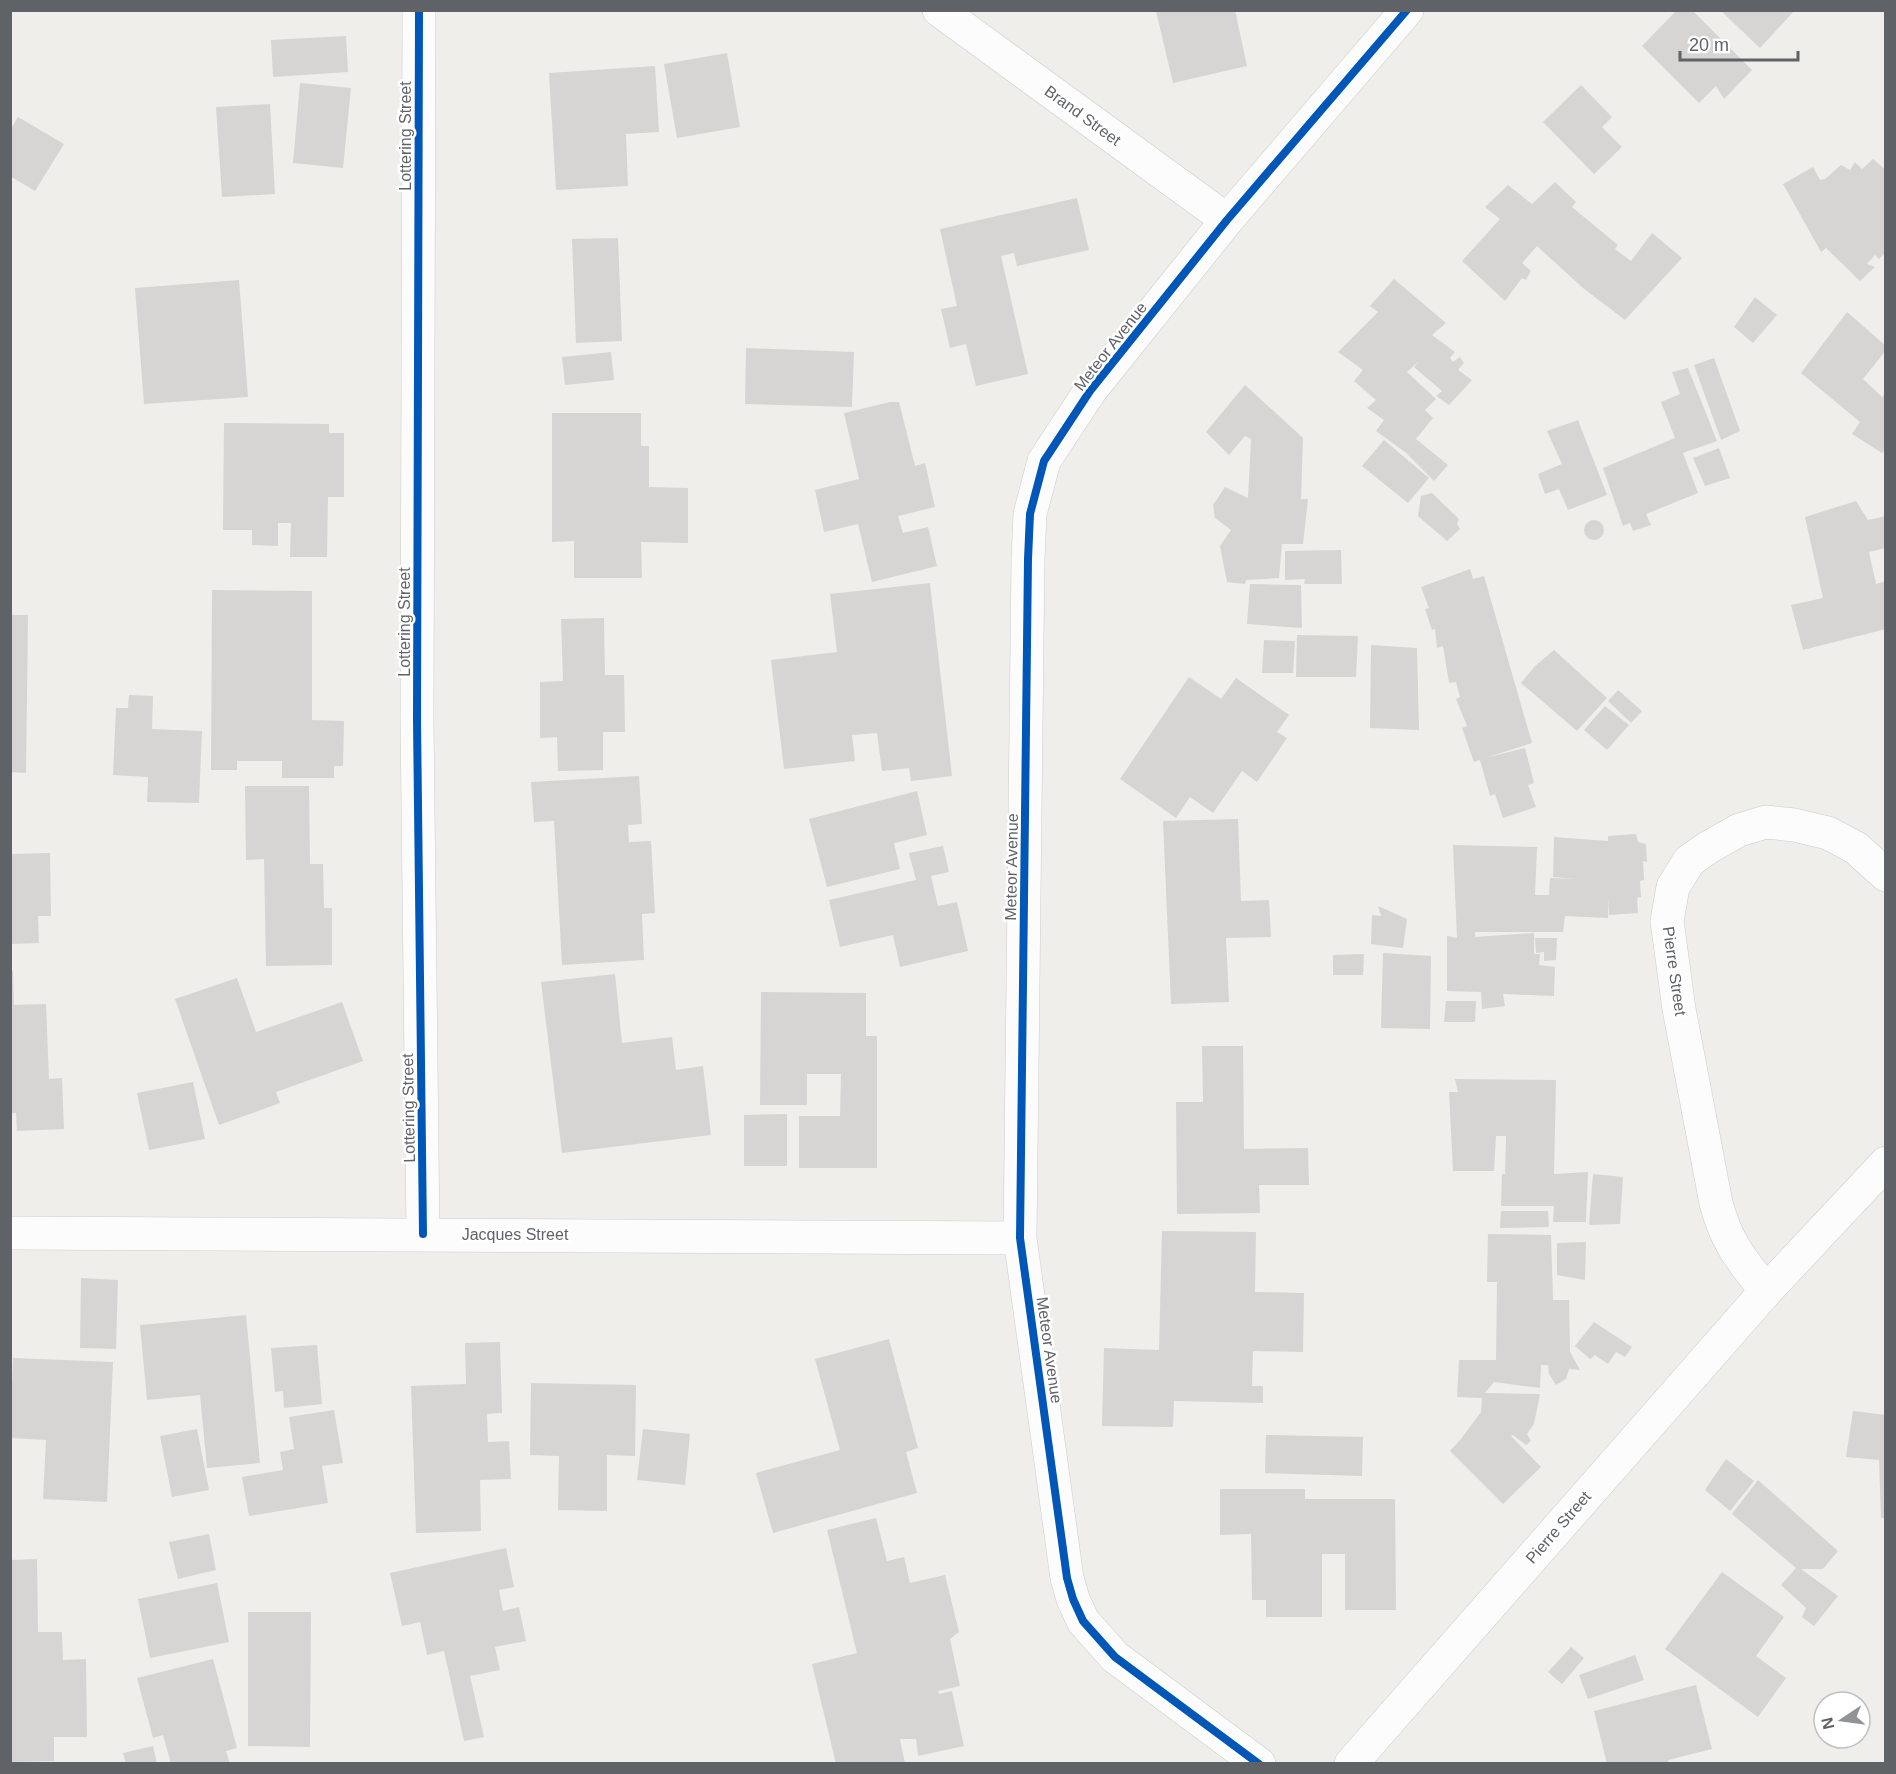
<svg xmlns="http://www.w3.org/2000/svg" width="1896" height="1774" font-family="Arial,sans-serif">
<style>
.building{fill:#d6d5d3}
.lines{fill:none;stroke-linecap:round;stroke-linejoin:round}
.street-casing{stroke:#cbcccc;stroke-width:34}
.street{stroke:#fdfcfc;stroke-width:33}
.cycleway-casing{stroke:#fff;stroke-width:11}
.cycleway{stroke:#0057b8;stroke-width:8}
.labels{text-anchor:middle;stroke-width:5;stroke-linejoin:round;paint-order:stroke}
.street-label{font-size:16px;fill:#5f6368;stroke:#fff}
</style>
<rect width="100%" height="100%" fill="#efeeea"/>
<path class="building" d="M 1160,10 L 1235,10 L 1247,66 L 1173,83 L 1156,11 Z
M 1677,10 L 1692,10 L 1752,70 L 1724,99 L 1716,86 L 1699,103 L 1642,46 Z
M 1720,10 L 1795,10 L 1760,48 Z
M 346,36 L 348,72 L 273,77 L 271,40 Z
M 727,53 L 740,127 L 677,138 L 664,64 Z
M 655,66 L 659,132 L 626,134 L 628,186 L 556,190 L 549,73 Z
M 300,83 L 351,88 L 343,168 L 293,163 Z
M 1581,85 L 1612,117 L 1602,127 L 1622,147 L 1594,174 L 1543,122 Z
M 270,104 L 275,194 L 222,197 L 216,107 Z
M 18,117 L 64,144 L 35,191 L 10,176 L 10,130 Z
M 1873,159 L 1886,170 L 1886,252 L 1879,259 L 1875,255 L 1867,264 L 1875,267 L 1860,281 L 1826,248 L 1821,252 L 1783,184 L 1813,167 L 1820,180 L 1825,179 L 1841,165 L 1850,170 L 1855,162 L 1862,169 Z
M 1555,182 L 1576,202 L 1572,207 L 1618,245 L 1615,249 L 1631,261 L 1652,233 L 1682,258 L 1625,320 L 1583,288 L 1537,246 L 1522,263 L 1531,271 L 1526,280 L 1522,278 L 1505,301 L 1462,261 L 1500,219 L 1485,207 L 1508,185 L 1532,204 Z
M 1077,198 L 1089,250 L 1017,266 L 1014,253 L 1001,256 L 1028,374 L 976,386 L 966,344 L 950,348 L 941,309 L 957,306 L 940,229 Z
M 618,238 L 622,341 L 576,343 L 572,239 Z
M 1394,279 L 1446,323 L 1432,335 L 1455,352 L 1450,358 L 1453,362 L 1460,357 L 1464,363 L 1458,370 L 1472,380 L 1449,405 L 1436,396 L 1442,391 L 1414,367 L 1419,361 L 1407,372 L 1436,399 L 1425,410 L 1433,418 L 1416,439 L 1448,465 L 1434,481 L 1405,452 L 1376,431 L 1384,420 L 1367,408 L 1376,400 L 1354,381 L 1363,370 L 1338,352 L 1378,312 L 1370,306 Z
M 239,280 L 248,397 L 144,404 L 135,288 Z
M 1755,297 L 1777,315 L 1753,343 L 1734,327 Z
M 1847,312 L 1886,346 L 1886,350 L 1863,379 L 1882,397 L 1886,393 L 1886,449 L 1882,453 L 1852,434 L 1860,422 L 1801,373 Z
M 746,348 L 854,352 L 852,407 L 745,404 Z
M 611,352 L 614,380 L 565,385 L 562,357 Z
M 1714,358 L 1740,431 L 1721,440 L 1694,365 Z
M 1688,368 L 1717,441 L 1683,453 L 1698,493 L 1646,514 L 1651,525 L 1633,531 L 1630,523 L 1623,526 L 1603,468 L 1675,438 L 1661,402 L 1680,394 L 1672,372 Z
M 1245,385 L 1303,438 L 1301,499 L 1308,499 L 1303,544 L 1282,544 L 1279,578 L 1246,580 L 1245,584 L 1227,582 L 1220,546 L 1231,530 L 1215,518 L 1213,505 L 1225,487 L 1248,498 L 1251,439 L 1245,436 L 1229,455 L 1206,432 Z
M 890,402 L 899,402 L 915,466 L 925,463 L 935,507 L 898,516 L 903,533 L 928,527 L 937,566 L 872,582 L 858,524 L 824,532 L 815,490 L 859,479 L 844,413 Z
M 552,413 L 641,413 L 641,446 L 649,446 L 649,487 L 688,488 L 688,543 L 641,542 L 642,578 L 574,578 L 574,541 L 552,542 Z
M 1578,420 L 1607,495 L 1568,510 L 1559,489 L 1545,494 L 1538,474 L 1562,464 L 1547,431 Z
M 224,423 L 329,424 L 329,433 L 344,433 L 344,497 L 328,497 L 327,557 L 290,557 L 291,523 L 278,523 L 278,546 L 252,545 L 252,530 L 223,530 Z
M 1384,440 L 1429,478 L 1408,503 L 1362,466 Z
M 1719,448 L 1730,478 L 1705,486 L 1693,458 Z
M 1432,493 L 1459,519 L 1457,524 L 1460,529 L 1447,541 L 1418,516 L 1421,496 Z
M 1856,501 L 1868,520 L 1886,516 L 1886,548 L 1869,552 L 1876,584 L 1886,581 L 1886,629 L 1803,650 L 1791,605 L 1823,598 L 1805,517 Z
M1584 530a10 10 0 1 1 20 0a10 10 0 1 1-20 0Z
M 1341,550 L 1342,584 L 1304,584 L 1305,579 L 1285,580 L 1285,551 Z
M 1470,569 L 1473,579 L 1484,576 L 1532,743 L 1485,758 L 1525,748 L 1534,783 L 1528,785 L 1536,807 L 1503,818 L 1495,794 L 1490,796 L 1480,760 L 1474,762 L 1462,728 L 1467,726 L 1456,699 L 1460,697 L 1456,682 L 1449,683 L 1443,646 L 1437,648 L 1435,629 L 1432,630 L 1425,609 L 1429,608 L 1421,587 Z
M 930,583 L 952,776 L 911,781 L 909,768 L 882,771 L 877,733 L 852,735 L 855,761 L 784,769 L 771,660 L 837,652 L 830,594 Z
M 1250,584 L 1301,585 L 1302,628 L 1247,624 Z
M 212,590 L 312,591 L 312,720 L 344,721 L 343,766 L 334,766 L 334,778 L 282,778 L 282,761 L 237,761 L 237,770 L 211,770 Z
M 10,615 L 28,615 L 26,773 L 10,772 Z
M 604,618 L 605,675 L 624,675 L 625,732 L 603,732 L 603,770 L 558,771 L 557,737 L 540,738 L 540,682 L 563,681 L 561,619 Z
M 1297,635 L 1358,636 L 1356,677 L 1296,677 Z
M 1264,640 L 1295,641 L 1293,673 L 1262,673 Z
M 1371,645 L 1417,648 L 1419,730 L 1370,728 Z
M 1554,650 L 1607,698 L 1577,731 L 1521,683 L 1535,666 Z
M 1189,677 L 1221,699 L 1236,678 L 1289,715 L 1277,732 L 1287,738 L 1257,782 L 1242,771 L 1213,813 L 1190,797 L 1176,818 L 1120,779 Z
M 1618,690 L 1642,711 L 1631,723 L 1608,701 Z
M 129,695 L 153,696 L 152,729 L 202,731 L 199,803 L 147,802 L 148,777 L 113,775 L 116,708 L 128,708 Z
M 1605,706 L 1629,725 L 1607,750 L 1584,730 Z
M 639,776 L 642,824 L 628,825 L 629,842 L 651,841 L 655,913 L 642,914 L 644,960 L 562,965 L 554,821 L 534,822 L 531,782 Z
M 245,786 L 309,786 L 310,864 L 323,864 L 324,908 L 332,908 L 332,965 L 266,966 L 264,859 L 246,860 Z
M 917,791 L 927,835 L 894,843 L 900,869 L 827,887 L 809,819 Z
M 1238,819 L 1241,901 L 1269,900 L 1271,937 L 1226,938 L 1229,1002 L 1171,1004 L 1163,821 Z
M 1636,834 L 1638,842 L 1646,844 L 1647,862 L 1643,861 L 1644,880 L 1640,881 L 1641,897 L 1637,898 L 1638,913 L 1609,915 L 1608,898 L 1608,918 L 1565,916 L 1563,932 L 1475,932 L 1475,937 L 1534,933 L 1534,954 L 1540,954 L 1539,965 L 1555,967 L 1554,996 L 1503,994 L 1505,1006 L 1482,1009 L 1481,992 L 1447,991 L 1447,936 L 1457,938 L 1453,845 L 1537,847 L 1535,895 L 1549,895 L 1550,878 L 1576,879 L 1553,877 L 1554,837 L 1608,841 L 1608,836 Z
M 943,846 L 949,872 L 931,876 L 938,906 L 957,902 L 968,951 L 900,967 L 893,935 L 840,947 L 829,900 L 916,880 L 909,853 Z
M 50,853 L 51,916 L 38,916 L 39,943 L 10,944 L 10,854 Z
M 1378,906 L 1407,919 L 1403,948 L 1371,944 L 1372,915 L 1381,916 Z
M 1535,938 L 1557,938 L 1556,960 L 1544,961 L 1544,952 L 1536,953 Z
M 1383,953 L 1431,956 L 1430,1029 L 1381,1028 Z
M 1364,954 L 1363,975 L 1333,975 L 1333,955 Z
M 13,971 L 14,1005 L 46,1004 L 49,1079 L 62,1078 L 64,1129 L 17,1131 L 16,1113 L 10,1113 L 10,972 Z
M 615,974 L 622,1043 L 672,1037 L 676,1070 L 703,1066 L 711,1135 L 562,1153 L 541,982 Z
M 237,978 L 256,1032 L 342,1002 L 363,1061 L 276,1092 L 280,1103 L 219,1125 L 175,999 Z
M 761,992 L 866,993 L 866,1036 L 877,1036 L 877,1168 L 799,1168 L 799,1116 L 840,1116 L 841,1074 L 807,1074 L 807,1105 L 760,1105 Z
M 1446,1001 L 1476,1001 L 1475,1022 L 1444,1022 Z
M 1202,1046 L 1243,1046 L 1244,1149 L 1308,1148 L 1309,1185 L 1259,1185 L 1260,1213 L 1177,1214 L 1176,1102 L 1203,1102 Z
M 1455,1079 L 1556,1080 L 1554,1174 L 1588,1172 L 1586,1222 L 1553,1222 L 1554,1206 L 1501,1206 L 1502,1174 L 1505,1174 L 1506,1136 L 1496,1136 L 1494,1171 L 1453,1171 L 1449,1092 L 1458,1092 Z
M 193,1082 L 205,1139 L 149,1150 L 137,1093 Z
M 787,1114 L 787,1166 L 744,1166 L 744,1115 Z
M 1593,1174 L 1623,1177 L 1620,1224 L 1589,1225 Z
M 1501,1211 L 1548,1211 L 1549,1227 L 1500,1228 Z
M 1162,1231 L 1256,1232 L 1255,1292 L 1304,1293 L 1303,1352 L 1253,1351 L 1252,1386 L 1263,1386 L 1263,1403 L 1174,1401 L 1173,1427 L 1102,1426 L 1104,1348 L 1159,1350 Z
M 1488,1234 L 1551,1235 L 1553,1300 L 1569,1300 L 1570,1352 L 1580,1370 L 1569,1369 L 1566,1379 L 1556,1385 L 1549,1374 L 1548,1365 L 1541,1365 L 1540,1388 L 1494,1382 L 1485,1393 L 1540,1394 L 1534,1424 L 1527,1434 L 1531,1441 L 1526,1445 L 1513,1435 L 1511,1436 L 1541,1467 L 1503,1504 L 1450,1451 L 1461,1439 L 1481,1412 L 1482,1398 L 1457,1397 L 1459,1360 L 1496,1360 L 1497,1282 L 1487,1282 Z
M 1586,1242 L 1585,1280 L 1557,1275 L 1557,1243 Z
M 81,1278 L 118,1280 L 116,1349 L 80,1348 Z
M 246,1315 L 260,1463 L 207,1468 L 200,1395 L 147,1400 L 140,1325 Z
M 1594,1322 L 1632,1347 L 1625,1357 L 1616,1352 L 1608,1364 L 1595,1355 L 1590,1359 L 1575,1346 Z
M 889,1339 L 918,1448 L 906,1452 L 917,1493 L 773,1533 L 756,1473 L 840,1450 L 815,1359 Z
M 500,1342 L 502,1413 L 487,1414 L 488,1442 L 509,1441 L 511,1479 L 480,1480 L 481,1531 L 416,1533 L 411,1386 L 466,1384 L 465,1343 Z
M 317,1345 L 322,1404 L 284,1408 L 283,1391 L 275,1392 L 271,1348 Z
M 13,1358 L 113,1362 L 107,1502 L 43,1499 L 46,1440 L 10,1438 Z
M 531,1383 L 636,1385 L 635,1456 L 607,1455 L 607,1511 L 558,1510 L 559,1456 L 530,1455 Z
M 334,1410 L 343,1463 L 322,1466 L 328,1503 L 249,1516 L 242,1477 L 283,1470 L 280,1452 L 294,1449 L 289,1417 Z
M 1853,1411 L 1886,1415 L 1886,1518 L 1881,1518 L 1879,1460 L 1846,1457 Z
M 197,1429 L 209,1490 L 172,1497 L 160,1436 Z
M 643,1429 L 690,1434 L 685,1485 L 637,1480 Z
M 1266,1435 L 1363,1437 L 1362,1476 L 1265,1473 Z
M 1726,1459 L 1754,1481 L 1730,1511 L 1705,1490 Z
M 1758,1480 L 1838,1551 L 1823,1569 L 1801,1569 L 1838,1596 L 1814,1626 L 1802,1617 L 1806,1608 L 1781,1585 L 1796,1568 L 1732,1514 Z
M 1220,1489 L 1305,1489 L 1305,1499 L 1395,1499 L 1396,1610 L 1345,1610 L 1345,1554 L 1322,1554 L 1322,1617 L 1266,1617 L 1266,1600 L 1252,1600 L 1251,1534 L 1220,1535 Z
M 876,1518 L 887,1561 L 904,1557 L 910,1583 L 945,1575 L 959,1632 L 950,1639 L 960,1686 L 938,1691 L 939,1694 L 952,1691 L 964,1746 L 918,1756 L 916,1739 L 900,1739 L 905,1764 L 836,1764 L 812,1664 L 857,1653 L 827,1530 Z
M 209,1534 L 216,1570 L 178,1579 L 169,1542 Z
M 506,1548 L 514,1587 L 499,1590 L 503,1611 L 519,1607 L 526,1641 L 495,1647 L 500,1670 L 470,1676 L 484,1737 L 464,1741 L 444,1651 L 427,1655 L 420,1622 L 402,1626 L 390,1573 Z
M 37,1559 L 38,1632 L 62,1632 L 63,1660 L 86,1659 L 87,1737 L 54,1737 L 54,1761 L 10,1762 L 10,1560 Z
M 1722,1572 L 1784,1617 L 1756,1656 L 1786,1678 L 1758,1717 L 1665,1649 Z
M 217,1583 L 229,1642 L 150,1658 L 138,1599 Z
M 248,1612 L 311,1612 L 310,1747 L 248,1746 Z
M 1571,1647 L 1584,1658 L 1562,1684 L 1548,1672 Z
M 1635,1655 L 1644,1680 L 1588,1699 L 1579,1675 Z
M 213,1659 L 237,1748 L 226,1751 L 230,1764 L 171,1764 L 163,1735 L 153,1738 L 137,1678 Z
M 1696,1685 L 1712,1749 L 1668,1760 L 1669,1764 L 1607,1764 L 1594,1711 Z
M 153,1746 L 157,1764 L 126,1764 L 123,1753 Z"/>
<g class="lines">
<defs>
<path id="street" d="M 419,10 L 417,720 L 423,1234
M 939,10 L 1227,220
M 10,1233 L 1020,1238
M 1766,1291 C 1741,1259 1727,1244 1716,1203 L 1679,1009 L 1667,921 L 1673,887 L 1689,861 L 1709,847 L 1739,830 L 1766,822 L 1794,825 L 1828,833 L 1856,848 L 1886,875
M 1259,1764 L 1115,1657 L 1083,1621 L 1073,1599 L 1067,1578 L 1020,1238 L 1028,559 L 1030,514 L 1044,461 L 1090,391 L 1227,220 L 1407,10
M 1351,1764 L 1766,1291 L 1886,1163"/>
</defs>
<use href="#street" class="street-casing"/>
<use href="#street" class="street"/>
<defs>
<path id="cycleway" d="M 419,10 L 417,720 L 423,1234
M 1259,1764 L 1115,1657 L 1083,1621 L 1073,1599 L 1067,1578 L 1020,1238 L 1028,559 L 1030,514 L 1044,461 L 1090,391 L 1227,220 L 1407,10"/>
</defs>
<use href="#cycleway" class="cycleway-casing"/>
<use href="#cycleway" class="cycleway"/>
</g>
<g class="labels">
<g class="street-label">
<text transform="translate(1083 115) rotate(36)" y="6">Brand Street</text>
<text transform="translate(405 136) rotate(-90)" y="6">Lottering Street</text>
<text transform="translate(1110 346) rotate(-52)" y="6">Meteor Avenue</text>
<text transform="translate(404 622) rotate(-90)" y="6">Lottering Street</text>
<text transform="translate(1011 867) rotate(-89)" y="6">Meteor Avenue</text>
<text transform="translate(1675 971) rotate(82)" y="6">Pierre Street</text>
<text transform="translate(408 1108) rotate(-91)" y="6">Lottering Street</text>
<text x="515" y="1240">Jacques Street</text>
<text transform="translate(1050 1350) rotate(82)" y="6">Meteor Avenue</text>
<text transform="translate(1558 1527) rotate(-49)" y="6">Pierre Street</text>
</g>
</g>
<rect width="1896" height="1774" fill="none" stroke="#5f6368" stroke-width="24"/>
<g transform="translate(1842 1720) rotate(257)"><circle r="28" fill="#ffffff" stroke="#bfc1c3" stroke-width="1.5"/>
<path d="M0-4.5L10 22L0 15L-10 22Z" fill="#919496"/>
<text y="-9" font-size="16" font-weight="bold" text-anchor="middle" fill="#5f6368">N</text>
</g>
<path d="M1680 51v9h118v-9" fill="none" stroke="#5f6368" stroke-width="3"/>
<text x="1689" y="51" font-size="18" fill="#5f6368" stroke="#ffffff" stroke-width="4.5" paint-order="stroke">20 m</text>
</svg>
